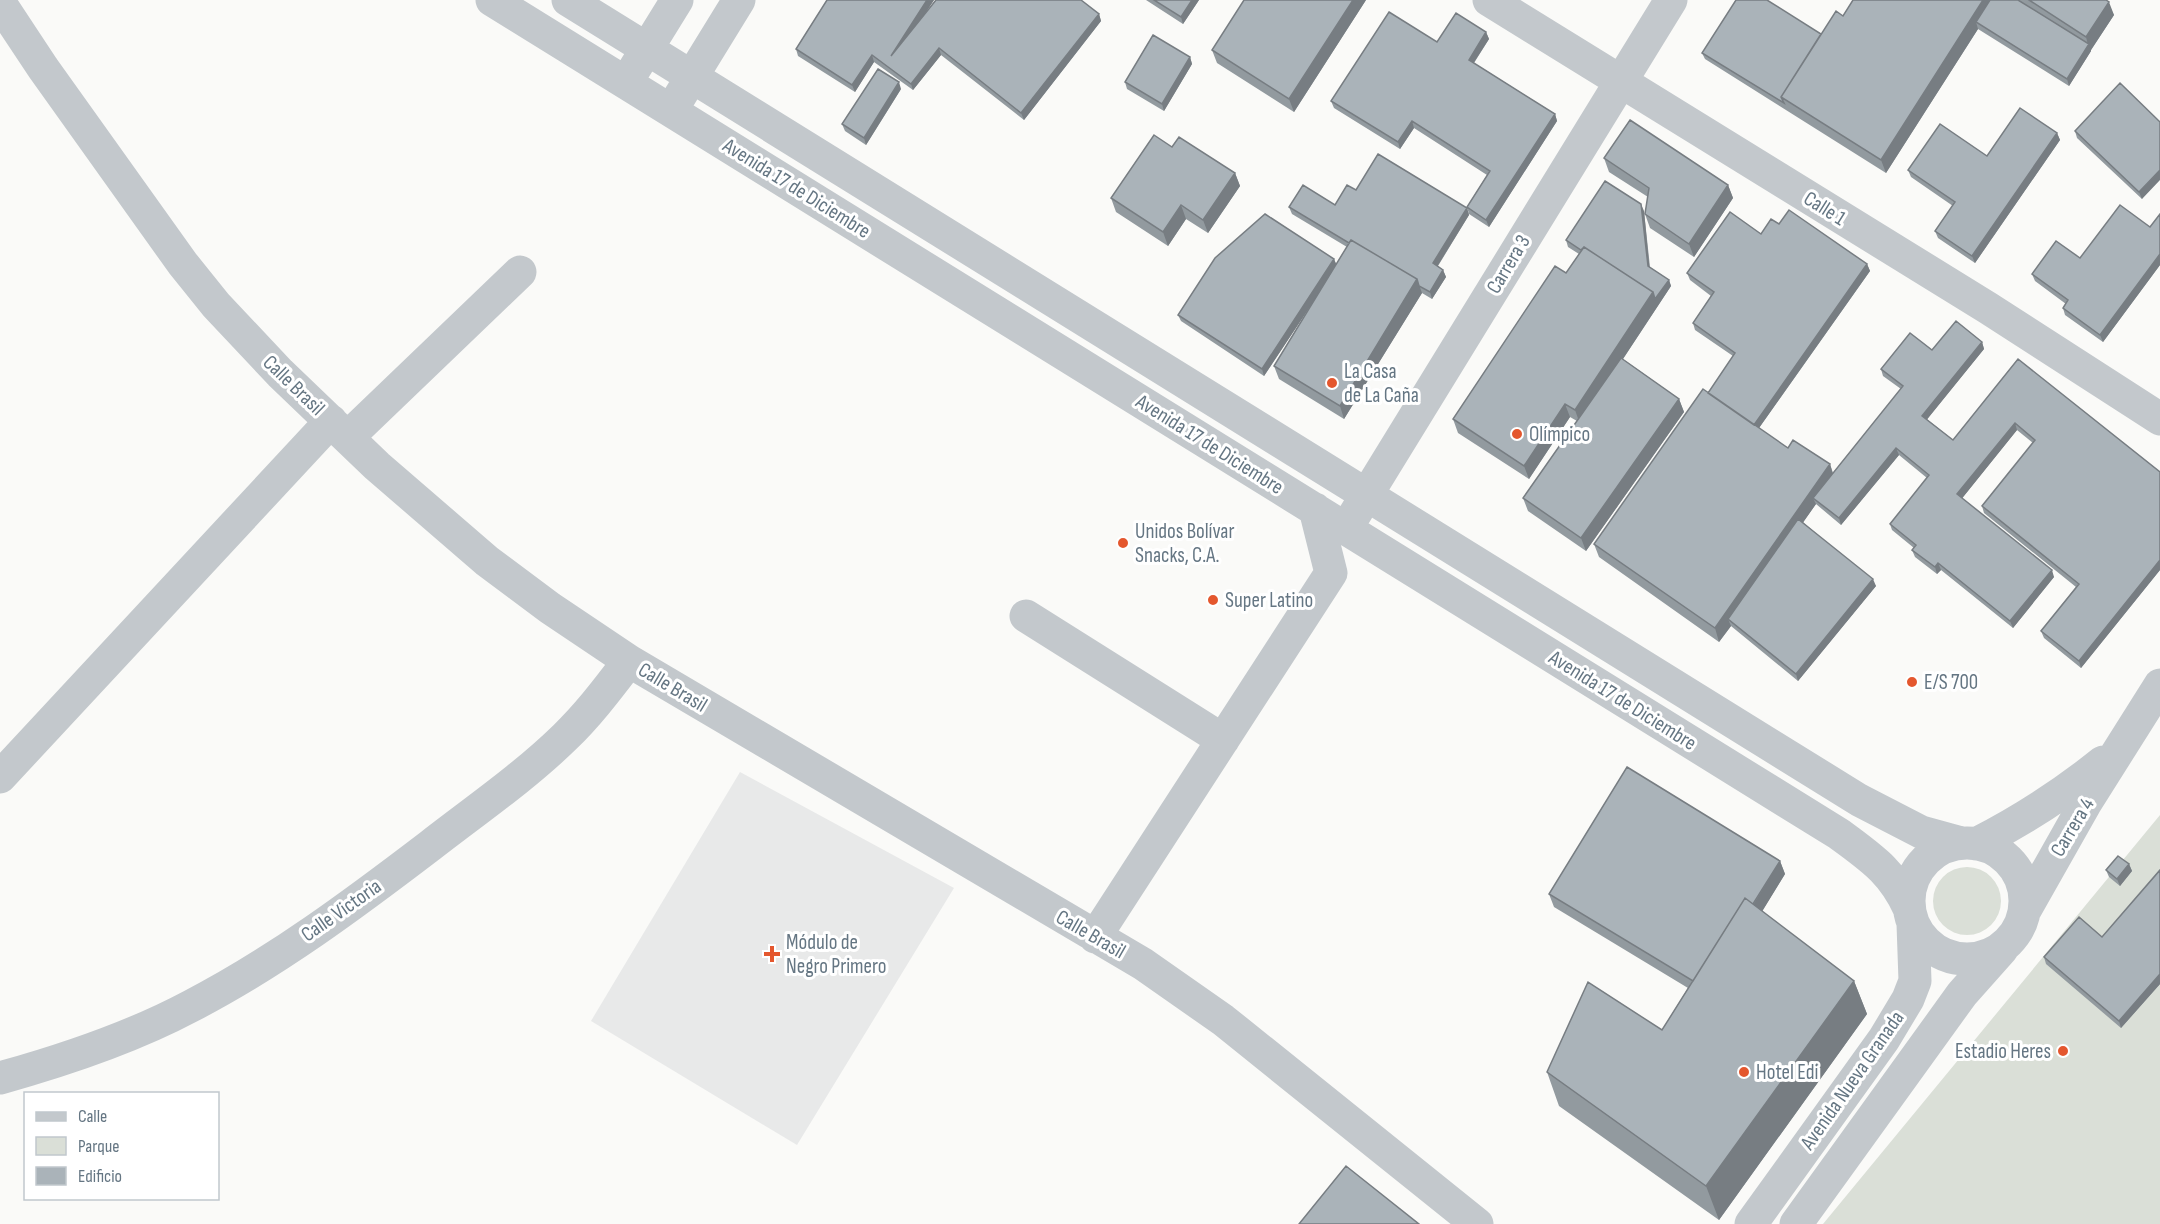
<svg xmlns="http://www.w3.org/2000/svg" width="2160" height="1224" font-family="'Sofia Sans Condensed',sans-serif">
<style>
.built{fill:#e8e9e9}
.green{fill:#dadfd7}
.lines{fill:none;stroke-linecap:round;stroke-linejoin:round}
.minor{stroke:#c3c8cc;stroke-width:33}
.wall{fill:#929a9f}
.shaded-wall{fill:#777d82}
.building{fill:#aab3b9;stroke:#777d82;stroke-width:1.5}
.poi-dot{fill:#e4572e;stroke:#fff;stroke-width:2}
.labels{text-anchor:middle;stroke-width:6;stroke-linejoin:round;paint-order:stroke}
.street-label{font-size:21px;fill:#657683;stroke:#fff}
.poi-label{font-size:21px;fill:#657683;stroke:#fff;text-anchor:start}
</style>
<rect width="100%" height="100%" fill="#fafaf8"/>
<path class="built" d="M 740,772 L 954,888 L 797,1145 L 591,1021 Z"/>
<path class="green" d="M 2160,815 L 2160,1224 L 1823,1224 Z
M1933 901a34 34 0 1 1 68 0a34 34 0 1 1-68 0Z"/>
<g class="lines">
<path class="minor" d="M 492,0 L 1839,834 C 1871,858 1892,871 1909,908
M 568,0 L 1859,800 L 1921,832 L 1961,843
M 1489,0 L 1988,308 L 2160,419
M 0,3 L 43,68 L 183,264 L 216,305 L 280,373 L 377,466 L 487,561 L 550,608 L 629,661 L 1143,964 L 1223,1020 L 1477,1224
M 635,68 L 677,0
M 680,96 L 739,0
M 348,437 L 520,272
M 1355,514 L 1671,0
M 1026,616 L 1223,740
M 0,777 L 331,421
M1909 901a58 58 0 1 1 116 0a58 58 0 1 1-116 0Z
M 1976,844 C 2021,821 2063,794 2103,762
M 2025,910 L 2085,804 L 2160,685
M 1095,937 L 1331,573 L 1315,509
M 0,1078 C 65,1060 131,1038 191,1006 C 276,962 355,903 431,845 C 476,810 524,777 565,737 C 589,714 609,687 629,661
M 1751,1224 L 1884,1039 L 1908,999 L 1915,981 L 1913,924
M 1796,1224 L 1962,994 L 2002,949"/>
</g>
<path class="wall" d="M 827,0 L 934,0 L 923,16 L 1099,14 L 1101,21 L 1024,120 L 941,55 L 913,90 L 874,62 L 855,92 L 798,56 L 796,49 Z
M 1146,0 L 1199,0 L 1183,24 Z
M 1366,0 L 1294,112 L 1217,63 L 1212,50 Z
M 1853,0 L 2106,0 L 2114,15 L 2091,50 L 2091,51 L 2069,86 L 1978,29 L 1886,173 L 1705,59 L 1702,53 L 1821,34 L 1843,16 Z
M 1486,32 L 1489,39 L 1474,63 L 1555,114 L 1557,121 L 1489,227 L 1469,214 L 1467,207 L 1487,175 L 1414,128 L 1400,149 L 1334,108 L 1331,101 L 1437,42 Z
M 1190,57 L 1192,64 L 1164,111 L 1127,89 L 1125,82 Z
M 901,89 L 866,145 L 845,131 L 842,124 Z
M 2160,122 L 2142,199 L 2077,138 L 2075,131 Z
M 2057,133 L 2060,140 L 1975,263 L 1938,238 L 1935,231 L 1953,206 L 1911,177 L 1908,170 L 1987,156 Z
M 1172,147 L 1235,173 L 1240,186 L 1208,233 L 1186,219 L 1168,246 L 1116,212 L 1111,198 Z
M 1604,158 L 1728,185 L 1733,198 L 1694,257 L 1650,228 L 1645,214 L 1648,197 L 1609,172 Z
M 1356,190 L 1467,208 L 1469,215 L 1438,266 L 1443,270 L 1446,277 L 1432,299 L 1422,293 L 1344,419 L 1279,379 L 1274,366 L 1313,302 L 1264,376 L 1181,321 L 1178,315 L 1334,259 L 1336,264 L 1347,247 L 1292,214 L 1289,207 L 1335,205 Z
M 1644,211 L 1650,267 L 1669,280 L 1671,286 L 1623,359 L 1679,399 L 1684,412 L 1586,551 L 1528,511 L 1523,498 L 1577,421 L 1570,417 L 1529,479 L 1458,433 L 1453,419 L 1566,273 L 1579,254 L 1568,247 L 1566,240 Z
M 2160,214 L 2160,265 L 2103,342 L 2065,315 L 2063,308 L 2066,304 L 2035,281 L 2032,274 L 2080,258 L 2150,227 Z
M 1779,224 L 1867,264 L 1870,271 L 1759,428 L 1788,448 L 1830,464 L 1833,473 L 1901,389 L 1883,376 L 1881,369 L 1932,350 L 1982,342 L 1984,349 L 1927,419 L 1953,440 L 2018,359 L 2160,472 L 2160,570 L 2081,668 L 2044,638 L 2041,631 L 2076,587 L 1984,513 L 1982,506 L 2033,443 L 2017,430 L 1962,498 L 2054,577 L 2013,628 L 1941,570 L 1937,574 L 1915,557 L 1912,550 L 1914,548 L 1892,530 L 1890,524 L 1927,478 L 1899,455 L 1841,525 L 1816,504 L 1803,522 L 1876,586 L 1798,681 L 1731,626 L 1719,642 L 1599,557 L 1594,544 L 1708,393 L 1733,356 L 1695,330 L 1693,323 L 1711,296 L 1690,280 L 1687,273 Z
M 1780,861 L 1785,874 L 1762,911 L 1854,981 L 1867,1014 L 1719,1220 L 1559,1106 L 1547,1072 L 1662,1030 L 1688,988 L 1554,907 L 1549,894 Z
M 2129,864 L 2132,871 L 2120,886 L 2109,877 L 2106,870 Z
M 2160,870 L 2160,984 L 2121,1028 L 2046,964 L 2044,957 L 2102,937 Z"/>
<path class="shaded-wall" d="M 927,0 L 934,0 L 893,63 L 891,56 Z
M 1192,0 L 1199,0 L 1183,24 L 1181,17 Z
M 1353,0 L 1366,0 L 1294,112 L 1289,99 Z
M 1983,0 L 1997,0 L 1976,22 L 1978,29 L 1886,173 L 1881,160 Z
M 2109,2 L 2114,15 L 2091,50 L 2091,51 L 2069,86 L 2067,79 L 2088,45 L 2086,37 Z
M 1099,14 L 1101,21 L 1024,120 L 1021,113 Z
M 1486,32 L 1489,39 L 1471,67 L 1469,60 Z
M 939,48 L 941,55 L 913,90 L 911,84 Z
M 872,55 L 874,62 L 855,92 L 852,85 Z
M 1190,57 L 1192,64 L 1164,111 L 1162,104 Z
M 899,82 L 901,89 L 866,145 L 864,138 Z
M 1555,114 L 1557,121 L 1489,227 L 1486,220 Z
M 1412,121 L 1414,128 L 1400,149 L 1398,142 Z
M 2057,133 L 2060,140 L 1975,263 L 1972,256 Z
M 2160,170 L 2160,180 L 2142,199 L 2139,192 Z
M 1235,173 L 1240,186 L 1208,233 L 1203,220 Z
M 1728,185 L 1733,198 L 1694,257 L 1689,244 Z
M 1641,204 L 1644,211 L 1650,273 L 1648,266 Z
M 1181,205 L 1186,219 L 1168,246 L 1163,232 Z
M 1467,208 L 1469,215 L 1435,270 L 1433,263 Z
M 2160,254 L 2160,265 L 2103,342 L 2100,335 Z
M 1334,259 L 1337,266 L 1264,376 L 1262,369 Z
M 1867,264 L 1870,271 L 1754,435 L 1751,428 Z
M 1443,270 L 1446,277 L 1432,299 L 1430,292 Z
M 1417,279 L 1422,293 L 1344,419 L 1340,406 Z
M 1669,280 L 1671,286 L 1580,424 L 1575,410 L 1653,292 Z
M 1982,342 L 1984,349 L 1925,422 L 1922,416 Z
M 1679,399 L 1684,412 L 1586,551 L 1581,538 Z
M 1565,404 L 1570,417 L 1529,479 L 1524,466 Z
M 2015,423 L 2017,430 L 1960,501 L 1957,494 Z
M 1896,448 L 1899,455 L 1841,525 L 1839,518 Z
M 1830,464 L 1834,478 L 1813,498 L 1816,504 L 1733,623 L 1728,619 L 1731,626 L 1719,642 L 1715,628 Z
M 2160,560 L 2160,570 L 2081,668 L 2079,661 Z
M 1938,563 L 1941,570 L 1937,574 L 1935,567 Z
M 2052,570 L 2054,577 L 2013,628 L 2010,621 Z
M 1873,579 L 1876,586 L 1798,681 L 1796,674 Z
M 1780,861 L 1785,874 L 1708,1000 L 1703,987 Z
M 2129,864 L 2132,871 L 2120,886 L 2117,879 Z
M 2160,974 L 2160,984 L 2121,1028 L 2119,1021 Z
M 1854,981 L 1867,1014 L 1719,1220 L 1706,1186 Z"/>
<path class="building" d="M 827,0 L 927,0 L 891,56 L 936,0 L 1081,0 L 1099,14 L 1021,113 L 939,48 L 911,84 L 872,55 L 852,85 L 796,49 Z
M 1154,0 L 1192,0 L 1181,17 Z
M 1244,0 L 1353,0 L 1289,99 L 1212,50 Z
M 1736,0 L 1767,0 L 1821,34 L 1781,97 L 1784,103 L 1702,53 Z
M 1853,0 L 1983,0 L 1881,160 L 1781,97 L 1836,11 L 1843,16 Z
M 1990,0 L 2018,0 L 2089,44 L 2067,79 L 1976,22 Z
M 2029,0 L 2106,0 L 2109,2 L 2086,37 Z
M 1389,12 L 1437,42 L 1456,13 L 1486,32 L 1469,60 L 1555,114 L 1486,220 L 1467,207 L 1490,171 L 1412,121 L 1398,142 L 1331,101 Z
M 1153,35 L 1190,57 L 1162,104 L 1125,82 Z
M 878,69 L 899,82 L 864,138 L 842,124 Z
M 2120,83 L 2160,122 L 2160,170 L 2139,192 L 2075,131 Z
M 2020,108 L 2057,133 L 1972,256 L 1935,231 L 1955,202 L 1908,170 L 1940,124 L 1987,156 Z
M 1630,120 L 1728,185 L 1689,244 L 1645,214 L 1649,188 L 1604,158 Z
M 1154,135 L 1172,147 L 1179,137 L 1235,173 L 1203,220 L 1181,205 L 1163,232 L 1111,198 Z
M 1378,154 L 1467,208 L 1433,263 L 1443,270 L 1430,292 L 1419,286 L 1417,279 L 1351,240 L 1349,243 L 1289,207 L 1303,185 L 1335,205 L 1347,185 L 1356,190 Z
M 1605,181 L 1641,204 L 1648,266 L 1669,280 L 1655,299 L 1653,292 L 1584,247 L 1581,250 L 1566,240 Z
M 2120,205 L 2150,227 L 2160,214 L 2160,254 L 2100,335 L 2063,308 L 2068,300 L 2032,274 L 2056,241 L 2080,258 Z
M 1789,210 L 1867,264 L 1754,425 L 1708,393 L 1735,353 L 1693,323 L 1714,292 L 1687,273 L 1730,212 L 1761,234 L 1771,219 L 1779,224 Z
M 1265,214 L 1334,259 L 1262,369 L 1178,315 L 1215,258 Z
M 1351,240 L 1417,279 L 1340,406 L 1274,366 Z
M 1584,247 L 1653,292 L 1575,410 L 1565,404 L 1524,466 L 1453,419 L 1555,266 L 1566,273 Z
M 1956,321 L 1982,342 L 1922,416 L 1953,440 L 2018,359 L 2160,472 L 2160,560 L 2079,661 L 2041,631 L 2079,584 L 1982,506 L 2035,440 L 2015,423 L 1957,494 L 2052,570 L 2010,621 L 1938,563 L 1935,567 L 1912,550 L 1916,545 L 1890,524 L 1929,475 L 1896,448 L 1839,518 L 1813,498 L 1903,386 L 1881,369 L 1910,333 L 1932,350 Z
M 1621,358 L 1679,399 L 1581,538 L 1523,498 Z
M 1703,389 L 1788,448 L 1793,440 L 1830,464 L 1715,628 L 1594,544 Z
M 1798,519 L 1873,579 L 1796,674 L 1728,619 Z
M 1627,767 L 1780,861 L 1753,904 L 1745,898 L 1693,981 L 1549,894 Z
M 2118,856 L 2129,864 L 2117,879 L 2106,870 Z
M 2160,870 L 2160,974 L 2119,1021 L 2044,957 L 2079,917 L 2102,937 Z
M 1745,898 L 1854,981 L 1706,1186 L 1547,1072 L 1588,982 L 1662,1030 Z
M 1346,1166 L 1419,1224 L 1299,1224 Z"/>
<g class="poi-dot">
<circle cx="1332" cy="383" r="6"/>
<circle cx="1517" cy="434" r="6"/>
<circle cx="1123" cy="543" r="6"/>
<circle cx="1213" cy="600" r="6"/>
<circle cx="1912" cy="682" r="6"/>
<path d="M769 945h6v6h6v6h-6v6h-6v-6h-6v-6h6z"/>
<circle cx="2063" cy="1051" r="6"/>
<circle cx="1744" cy="1072" r="6"/>
</g>
<g class="labels">
<g class="street-label">
<text transform="translate(797 188) rotate(32)" y="7">Avenida 17 de Diciembre</text>
<text transform="translate(1825 208) rotate(32)" y="7">Calle 1</text>
<text transform="translate(1508 264) rotate(-59)" y="7">Carrera 3</text>
<text transform="translate(294 385) rotate(44)" y="7">Calle Brasil</text>
<text transform="translate(1210 444) rotate(32)" y="7">Avenida 17 de Diciembre</text>
<text transform="translate(673 687) rotate(31)" y="7">Calle Brasil</text>
<text transform="translate(1623 700) rotate(32)" y="7">Avenida 17 de Diciembre</text>
<text transform="translate(2072 827) rotate(-59)" y="7">Carrera 4</text>
<text transform="translate(341 910) rotate(-35)" y="7">Calle Victoria</text>
<text transform="translate(1091 934) rotate(30)" y="7">Calle Brasil</text>
<text transform="translate(1852 1080) rotate(-55)" y="7">Avenida Nueva Granada</text>
</g>
<g class="poi-label">
<text x="1344" y="378">La Casa<tspan x="1344" dy="24">de La Caña</tspan></text>
<text x="1529" y="441">Olímpico</text>
<text x="1135" y="538">Unidos Bolívar<tspan x="1135" dy="24">Snacks, C.A.</tspan></text>
<text x="1225" y="607">Super Latino</text>
<text x="1924" y="689">E/S 700</text>
<text x="786" y="949">Módulo de<tspan x="786" dy="24">Negro Primero</tspan></text>
<text x="2051" y="1058" text-anchor="end">Estadio Heres</text>
<text x="1756" y="1079">Hotel Edi</text>
</g>
</g>
<rect x="24" y="1092" width="195" height="108" fill="#ffffff" stroke="#c1c8cd" stroke-width="1.5"/>
<rect x="36" y="1112" width="30" height="9" fill="#c3c8cc" stroke="#c1c8cd" stroke-width="1.5"/>
<text x="78" y="1122" font-size="18" fill="#657683">Calle</text>
<rect x="36" y="1137" width="30" height="18" fill="#dadfd7" stroke="#c1c8cd" stroke-width="1.5"/>
<text x="78" y="1152" font-size="18" fill="#657683">Parque</text>
<rect x="36" y="1167" width="30" height="18" fill="#aab3b9" stroke="#c1c8cd" stroke-width="1.5"/>
<text x="78" y="1182" font-size="18" fill="#657683">Edificio</text>
</svg>
